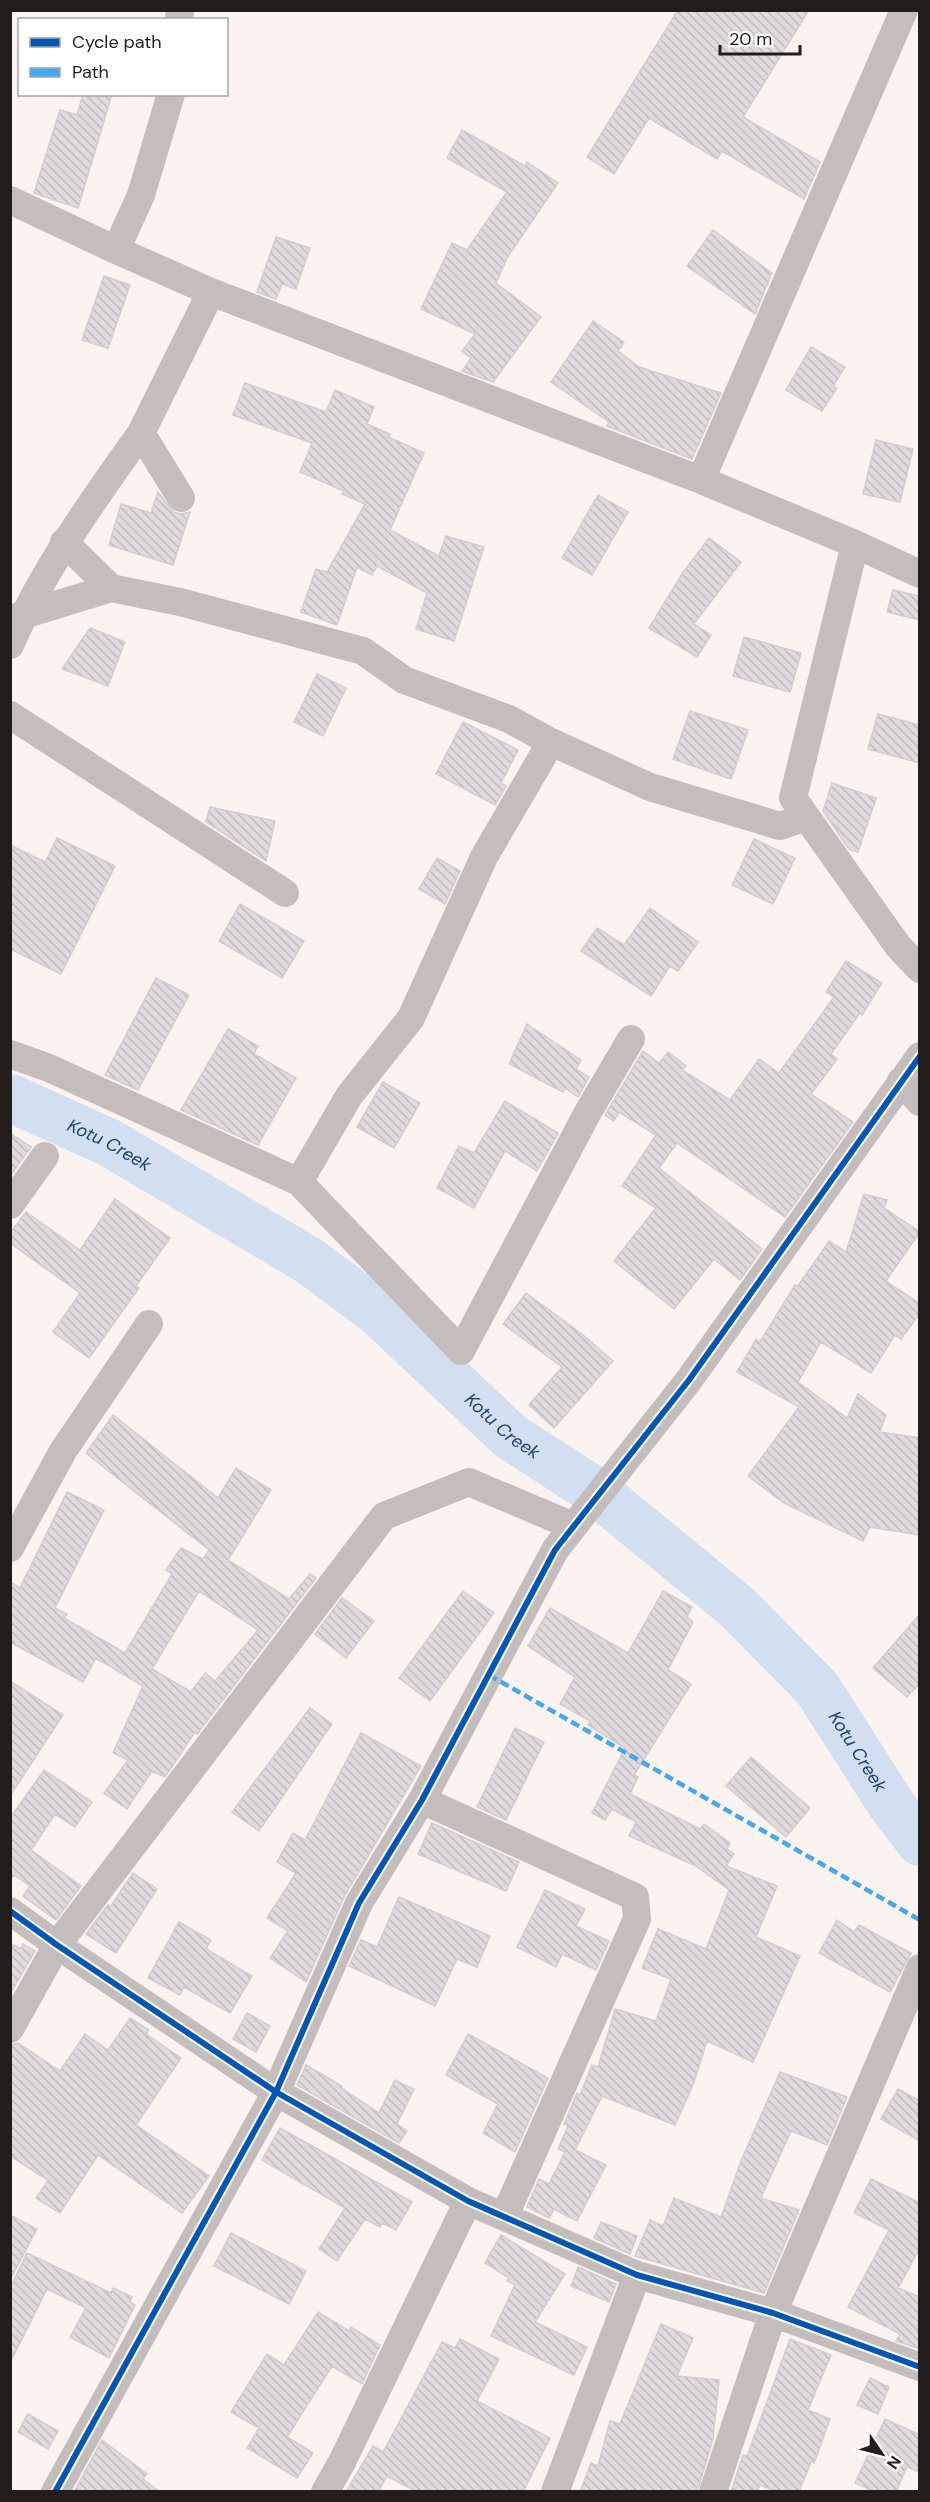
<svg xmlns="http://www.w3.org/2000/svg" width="930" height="2502" font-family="'DM Sans',sans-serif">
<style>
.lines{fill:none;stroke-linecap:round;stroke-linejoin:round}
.river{stroke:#d1dff1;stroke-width:48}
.building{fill:url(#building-back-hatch);stroke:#d2cdce;stroke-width:1.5;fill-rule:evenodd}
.minor{stroke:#c4bdbc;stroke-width:28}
.quiet{stroke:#3fa9f5;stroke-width:4.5;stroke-dasharray:9 4.5;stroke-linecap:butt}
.cycleway-casing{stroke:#fff;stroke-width:10}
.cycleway{stroke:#0057b8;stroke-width:6}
.labels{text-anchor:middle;stroke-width:5;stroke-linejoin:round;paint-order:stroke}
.water-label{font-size:18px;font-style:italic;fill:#214165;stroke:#fff}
</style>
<defs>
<pattern id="building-back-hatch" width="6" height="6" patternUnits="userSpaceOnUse" patternTransform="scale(1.5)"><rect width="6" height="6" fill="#e2dbde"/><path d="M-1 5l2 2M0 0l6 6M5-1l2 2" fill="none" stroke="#c2bcbe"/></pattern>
</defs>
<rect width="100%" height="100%" fill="#faf3f0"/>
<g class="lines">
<path class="river" id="s1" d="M 10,1098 L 108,1142 L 308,1260 L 378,1312 L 511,1437 L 598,1493 L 737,1607 L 817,1688 L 891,1804 L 920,1842"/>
</g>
<path class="building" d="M 678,10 L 809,10 L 743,117 L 820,162 L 804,199 L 722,151 L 717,159 L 649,118 L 614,174 L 587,157 Z
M 83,94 L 112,94 L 78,208 L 34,193 L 60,110 L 77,115 Z
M 462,130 L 525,166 L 527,162 L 558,183 L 507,258 L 496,283 L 541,317 L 493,382 L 462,371 L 471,358 L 462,351 L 475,334 L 421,309 L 452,243 L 467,250 L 507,192 L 447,158 Z
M 713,230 L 772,273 L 755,314 L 687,266 Z
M 276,237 L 310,248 L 296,289 L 282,284 L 276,299 L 257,292 Z
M 104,276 L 130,285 L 108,348 L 82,340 Z
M 593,321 L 624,342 L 618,351 L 639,367 L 721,393 L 692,459 L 607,426 L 609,422 L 551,382 Z
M 811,347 L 845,367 L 833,386 L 837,388 L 822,411 L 786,390 Z
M 245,383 L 326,412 L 335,390 L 374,407 L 367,424 L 390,434 L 388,437 L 424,453 L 390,530 L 439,556 L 446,536 L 484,547 L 454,641 L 416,629 L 427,593 L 377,566 L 372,575 L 357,567 L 337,625 L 301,612 L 316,569 L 327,572 L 365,504 L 342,494 L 344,491 L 300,472 L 312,443 L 233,415 Z
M 876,440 L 913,449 L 900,502 L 863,494 Z
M 158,492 L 173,512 L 181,514 L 190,512 L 173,565 L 109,545 L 121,504 L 151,513 Z
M 598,495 L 628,512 L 592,575 L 562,558 Z
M 709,538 L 741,562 L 694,624 L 711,635 L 697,657 L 649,628 L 682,574 Z
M 893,590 L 920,596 L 920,620 L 887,612 Z
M 90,628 L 125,642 L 108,686 L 62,669 Z
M 744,637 L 801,653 L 790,692 L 733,676 Z
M 317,674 L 346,688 L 323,736 L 294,722 Z
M 690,711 L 748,730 L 731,779 L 673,759 Z
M 878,714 L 920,725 L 920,763 L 868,749 Z
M 463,722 L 518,750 L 501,783 L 506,786 L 495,805 L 436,774 Z
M 832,783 L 876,798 L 858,852 L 849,849 L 823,811 Z
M 210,807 L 275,821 L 266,861 L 206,822 Z
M 57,838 L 115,866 L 61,974 L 10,949 L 10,845 L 45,862 Z
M 754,839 L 795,858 L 773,904 L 732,885 Z
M 437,858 L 460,871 L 445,904 L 419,889 Z
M 240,904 L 304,941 L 282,978 L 219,941 Z
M 650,908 L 698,942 L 678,971 L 670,966 L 651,996 L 581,951 L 597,928 L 624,945 Z
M 846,961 L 882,983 L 862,1015 L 860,1013 L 831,1054 L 837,1059 L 811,1094 L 853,1122 L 785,1217 L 677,1143 L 659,1168 L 762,1249 L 740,1280 L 714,1259 L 674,1309 L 614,1261 L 656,1208 L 622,1186 L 656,1135 L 619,1112 L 614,1121 L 605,1115 L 643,1051 L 659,1063 L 668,1052 L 686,1066 L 682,1070 L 730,1100 L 759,1059 L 779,1073 L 834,997 L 826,992 Z
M 156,978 L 189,995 L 138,1090 L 105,1075 Z
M 527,1024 L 581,1060 L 576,1069 L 589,1077 L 578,1097 L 565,1088 L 563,1092 L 509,1064 Z
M 228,1029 L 258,1046 L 254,1054 L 296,1078 L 258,1145 L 181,1110 Z
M 383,1082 L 420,1103 L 394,1148 L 357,1127 Z
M 505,1101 L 558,1133 L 537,1171 L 505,1151 L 474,1208 L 437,1188 L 459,1146 L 474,1153 Z
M 10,1133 L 31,1147 L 10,1176 Z
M 864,1194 L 887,1200 L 884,1208 L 920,1232 L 886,1281 L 920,1304 L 920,1313 L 901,1339 L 895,1335 L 871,1373 L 821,1342 L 798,1382 L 847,1418 L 858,1394 L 886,1415 L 880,1432 L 920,1438 L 920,1535 L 870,1527 L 863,1541 L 784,1503 L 748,1476 L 799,1407 L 737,1372 L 756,1339 L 760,1342 L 795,1285 L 798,1286 L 829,1241 L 846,1252 Z
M 115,1199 L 170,1238 L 136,1286 L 139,1288 L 89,1358 L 53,1332 L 80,1293 L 10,1243 L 10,1233 L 26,1212 L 80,1250 Z
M 526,1293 L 582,1334 L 613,1361 L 554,1428 L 529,1405 L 562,1367 L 503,1324 Z
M 113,1415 L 218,1498 L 236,1468 L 271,1490 L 228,1560 L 289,1599 L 310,1574 L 316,1578 L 197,1734 L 195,1732 L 165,1777 L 152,1771 L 127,1809 L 104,1793 L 128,1760 L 113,1753 L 143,1686 L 96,1658 L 83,1682 L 10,1642 L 10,1582 L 20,1588 L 67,1492 L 104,1510 L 55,1608 L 67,1614 L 64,1618 L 125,1653 L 172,1574 L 166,1570 L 181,1548 L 203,1559 L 209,1550 L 86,1453 ZM 199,1591 L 258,1630 L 215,1681 L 205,1673 L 191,1692 L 152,1669 Z
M 463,1591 L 494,1613 L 430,1701 L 399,1678 Z
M 663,1591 L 692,1607 L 687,1617 L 693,1622 L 668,1670 L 691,1684 L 634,1775 L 638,1777 L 630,1794 L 700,1829 L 704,1824 L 730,1843 L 727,1849 L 734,1854 L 726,1866 L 777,1886 L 756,1937 L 800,1956 L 753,2062 L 707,2041 L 693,2085 L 675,2125 L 602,2096 L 575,2150 L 606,2165 L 577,2221 L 554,2209 L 549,2218 L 527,2207 L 539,2179 L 549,2184 L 565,2152 L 558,2149 L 568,2126 L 564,2124 L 577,2093 L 580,2095 L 592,2065 L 598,2067 L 615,2009 L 656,2021 L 671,1979 L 642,1968 L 658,1929 L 706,1949 L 729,1890 L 696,1866 L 629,1836 L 636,1822 L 612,1809 L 605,1820 L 592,1813 L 625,1748 L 588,1725 L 590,1721 L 560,1704 L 575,1677 L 528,1646 L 550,1608 L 628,1653 Z
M 342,1598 L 374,1621 L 346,1658 L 315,1634 Z
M 920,1614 L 920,1683 L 907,1697 L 873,1668 Z
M 10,1681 L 63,1715 L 10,1796 Z
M 310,1708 L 332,1724 L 259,1831 L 232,1812 Z
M 515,1728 L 544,1742 L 506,1820 L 477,1807 Z
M 361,1733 L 421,1766 L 345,1895 L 306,1982 L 270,1958 L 288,1931 L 267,1918 L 296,1873 L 277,1862 L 293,1833 L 305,1840 Z
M 751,1757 L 810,1808 L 786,1837 L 726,1786 Z
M 44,1770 L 92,1802 L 75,1827 L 55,1814 L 31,1850 L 81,1886 L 56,1920 L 23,1896 L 30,1886 L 14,1875 L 10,1881 L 10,1818 Z
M 432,1823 L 519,1862 L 506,1891 L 418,1854 Z
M 133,1873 L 157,1889 L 116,1953 L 86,1934 L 108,1905 L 110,1907 Z
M 545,1890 L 585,1909 L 576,1926 L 609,1941 L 596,1970 L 562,1954 L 556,1967 L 517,1947 Z
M 399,1897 L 490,1936 L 477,1967 L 457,1959 L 435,2006 L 349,1966 L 361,1940 L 377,1947 Z
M 837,1920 L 854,1932 L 859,1925 L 911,1953 L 890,1992 L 819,1953 Z
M 179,1922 L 211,1940 L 206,1949 L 252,1976 L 230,2013 L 184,1987 L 180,1995 L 148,1978 Z
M 10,1943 L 21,1949 L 23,1944 L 35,1951 L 10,1994 Z
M 247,2013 L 270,2026 L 256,2052 L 233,2039 Z
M 130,2018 L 149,2030 L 146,2034 L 181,2058 L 136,2125 L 209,2176 L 182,2213 L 98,2155 L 60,2213 L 36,2198 L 48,2180 L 10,2156 L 10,2045 L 18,2043 L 60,2071 L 85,2034 L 108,2050 Z
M 468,2034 L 548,2078 L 515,2152 L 483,2133 L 498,2104 L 446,2075 Z
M 306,2065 L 342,2086 L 341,2088 L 379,2113 L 395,2080 L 414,2089 L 397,2124 L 407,2131 L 399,2143 L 297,2085 Z
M 780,2072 L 847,2097 L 827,2145 L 791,2131 L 761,2198 L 799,2210 L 764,2293 L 635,2256 L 650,2220 L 663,2226 L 674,2198 L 721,2217 L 741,2161 Z
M 898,2089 L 920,2101 L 920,2141 L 881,2119 Z
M 280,2128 L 412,2202 L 396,2230 L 382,2223 L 380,2227 L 365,2219 L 337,2261 L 319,2249 L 345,2208 L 262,2160 Z
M 871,2179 L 920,2203 L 920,2248 L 898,2288 L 920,2297 L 920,2349 L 896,2341 L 900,2334 L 848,2307 L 889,2230 L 854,2213 Z
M 10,2215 L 37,2229 L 10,2280 Z
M 601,2222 L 637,2236 L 630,2254 L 594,2238 Z
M 231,2233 L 306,2271 L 289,2304 L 214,2266 Z
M 501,2235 L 565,2274 L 535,2322 L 587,2347 L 574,2375 L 491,2336 L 515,2285 L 507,2281 L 509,2278 L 485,2263 Z
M 27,2253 L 111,2293 L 113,2288 L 132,2297 L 130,2302 L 135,2305 L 109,2358 L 70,2337 L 86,2308 L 47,2289 L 10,2363 L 10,2288 Z
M 578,2267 L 616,2284 L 609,2302 L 571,2286 Z
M 318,2312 L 349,2331 L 351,2327 L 380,2345 L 362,2384 L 332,2366 L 287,2437 L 313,2453 L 297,2478 L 247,2448 L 259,2428 L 231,2412 L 267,2354 L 284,2365 Z
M 661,2324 L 693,2338 L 677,2376 L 719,2380 L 713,2439 L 697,2492 L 580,2492 L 591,2463 L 598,2466 L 610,2421 L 620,2424 Z
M 460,2339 L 499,2359 L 477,2401 L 550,2438 L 523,2492 L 417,2492 L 387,2476 L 378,2492 L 346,2492 L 373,2446 L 383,2452 L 442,2342 L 455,2348 Z
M 790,2339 L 831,2355 L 808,2410 L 830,2419 L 814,2463 L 811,2462 L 799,2492 L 778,2492 L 760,2485 L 757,2492 L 731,2492 L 743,2455 L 747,2456 Z
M 870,2378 L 889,2387 L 878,2414 L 857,2405 Z
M 28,2414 L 58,2431 L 48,2449 L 18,2432 Z
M 885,2419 L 920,2435 L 920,2472 L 907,2467 L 896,2492 L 875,2492 L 855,2483 Z
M 102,2440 L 147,2474 L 143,2479 L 160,2492 L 74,2492 Z"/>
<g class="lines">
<path class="minor" d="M 179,20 L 180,10
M 10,200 L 116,250 L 211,292 L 701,480 L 855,544 L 920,574
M 116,250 L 141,195 L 171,94
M 701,480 L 904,10
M 181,498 L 141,433 L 211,292
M 64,542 L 111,588
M 855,544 L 793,798 L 898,946 L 920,969
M 10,619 L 111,588 L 180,602 L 363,651 L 404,680 L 509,719 L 551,742 L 650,787 L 780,826 L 806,817
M 10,645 C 44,568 92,502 141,433
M 10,715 L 285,893
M 10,1054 L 49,1068 L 299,1182 L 461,1351 L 588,1112 L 631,1039
M 901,1081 L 920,1102
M 299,1182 L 349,1096 L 411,1018 L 484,857 L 551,742
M 10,1205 L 45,1156
M 10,1548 L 63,1451 L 149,1324
M 422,1800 L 635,1897 L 637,1919 L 505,2215
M 10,1911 L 57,1945 L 276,2092 L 468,2201 L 637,2275 L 773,2313 L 920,2367
M 10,2029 L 57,1945 L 384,1516 L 469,1482 L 573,1526
M 55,2492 L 276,2092 L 359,1903 L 422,1800 L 555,1550 L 689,1380 L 920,1056
M 325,2492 L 342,2462 L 468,2201
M 555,2492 L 637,2275
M 713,2492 L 773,2313 L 920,1968"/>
<path class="quiet" d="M 489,1675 L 920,1920"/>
<defs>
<path id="cycleway" d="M 10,1911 L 57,1945 L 276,2092 L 468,2201 L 637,2275 L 773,2313 L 920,2367
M 55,2492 L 276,2092 L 359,1903 L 422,1800 L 555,1550 L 689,1380 L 920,1056"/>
</defs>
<use href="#cycleway" class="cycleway-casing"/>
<use href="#cycleway" class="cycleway"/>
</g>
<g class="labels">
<g class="water-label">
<text dy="6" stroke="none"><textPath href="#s1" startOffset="110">Kotu Creek</textPath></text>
<text dy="6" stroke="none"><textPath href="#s1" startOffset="596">Kotu Creek</textPath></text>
<text dy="6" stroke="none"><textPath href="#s1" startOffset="1082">Kotu Creek</textPath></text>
</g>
</g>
<rect width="930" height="2502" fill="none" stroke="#221d1b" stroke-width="24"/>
<rect x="18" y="18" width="210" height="78" fill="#ffffff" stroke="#a7a5a4" stroke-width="1.5"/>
<rect x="30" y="38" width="30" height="9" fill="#0057b8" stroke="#a7a5a4" stroke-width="1.5"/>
<text x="72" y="48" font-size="18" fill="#221d1b">Cycle path</text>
<rect x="30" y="68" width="30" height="9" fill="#3fa9f5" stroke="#a7a5a4" stroke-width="1.5"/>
<text x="72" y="78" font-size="18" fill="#221d1b">Path</text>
<g transform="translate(882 2454) rotate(125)" stroke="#ffffff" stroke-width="4.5" paint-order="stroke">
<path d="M0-4.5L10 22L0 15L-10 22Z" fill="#221d1b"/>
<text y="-9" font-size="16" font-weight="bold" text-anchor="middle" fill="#221d1b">N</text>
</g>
<path d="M720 45v9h80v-9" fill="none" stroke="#221d1b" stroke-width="3"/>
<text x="729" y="45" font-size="18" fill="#221d1b" stroke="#ffffff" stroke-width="4.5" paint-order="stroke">20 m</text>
</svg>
